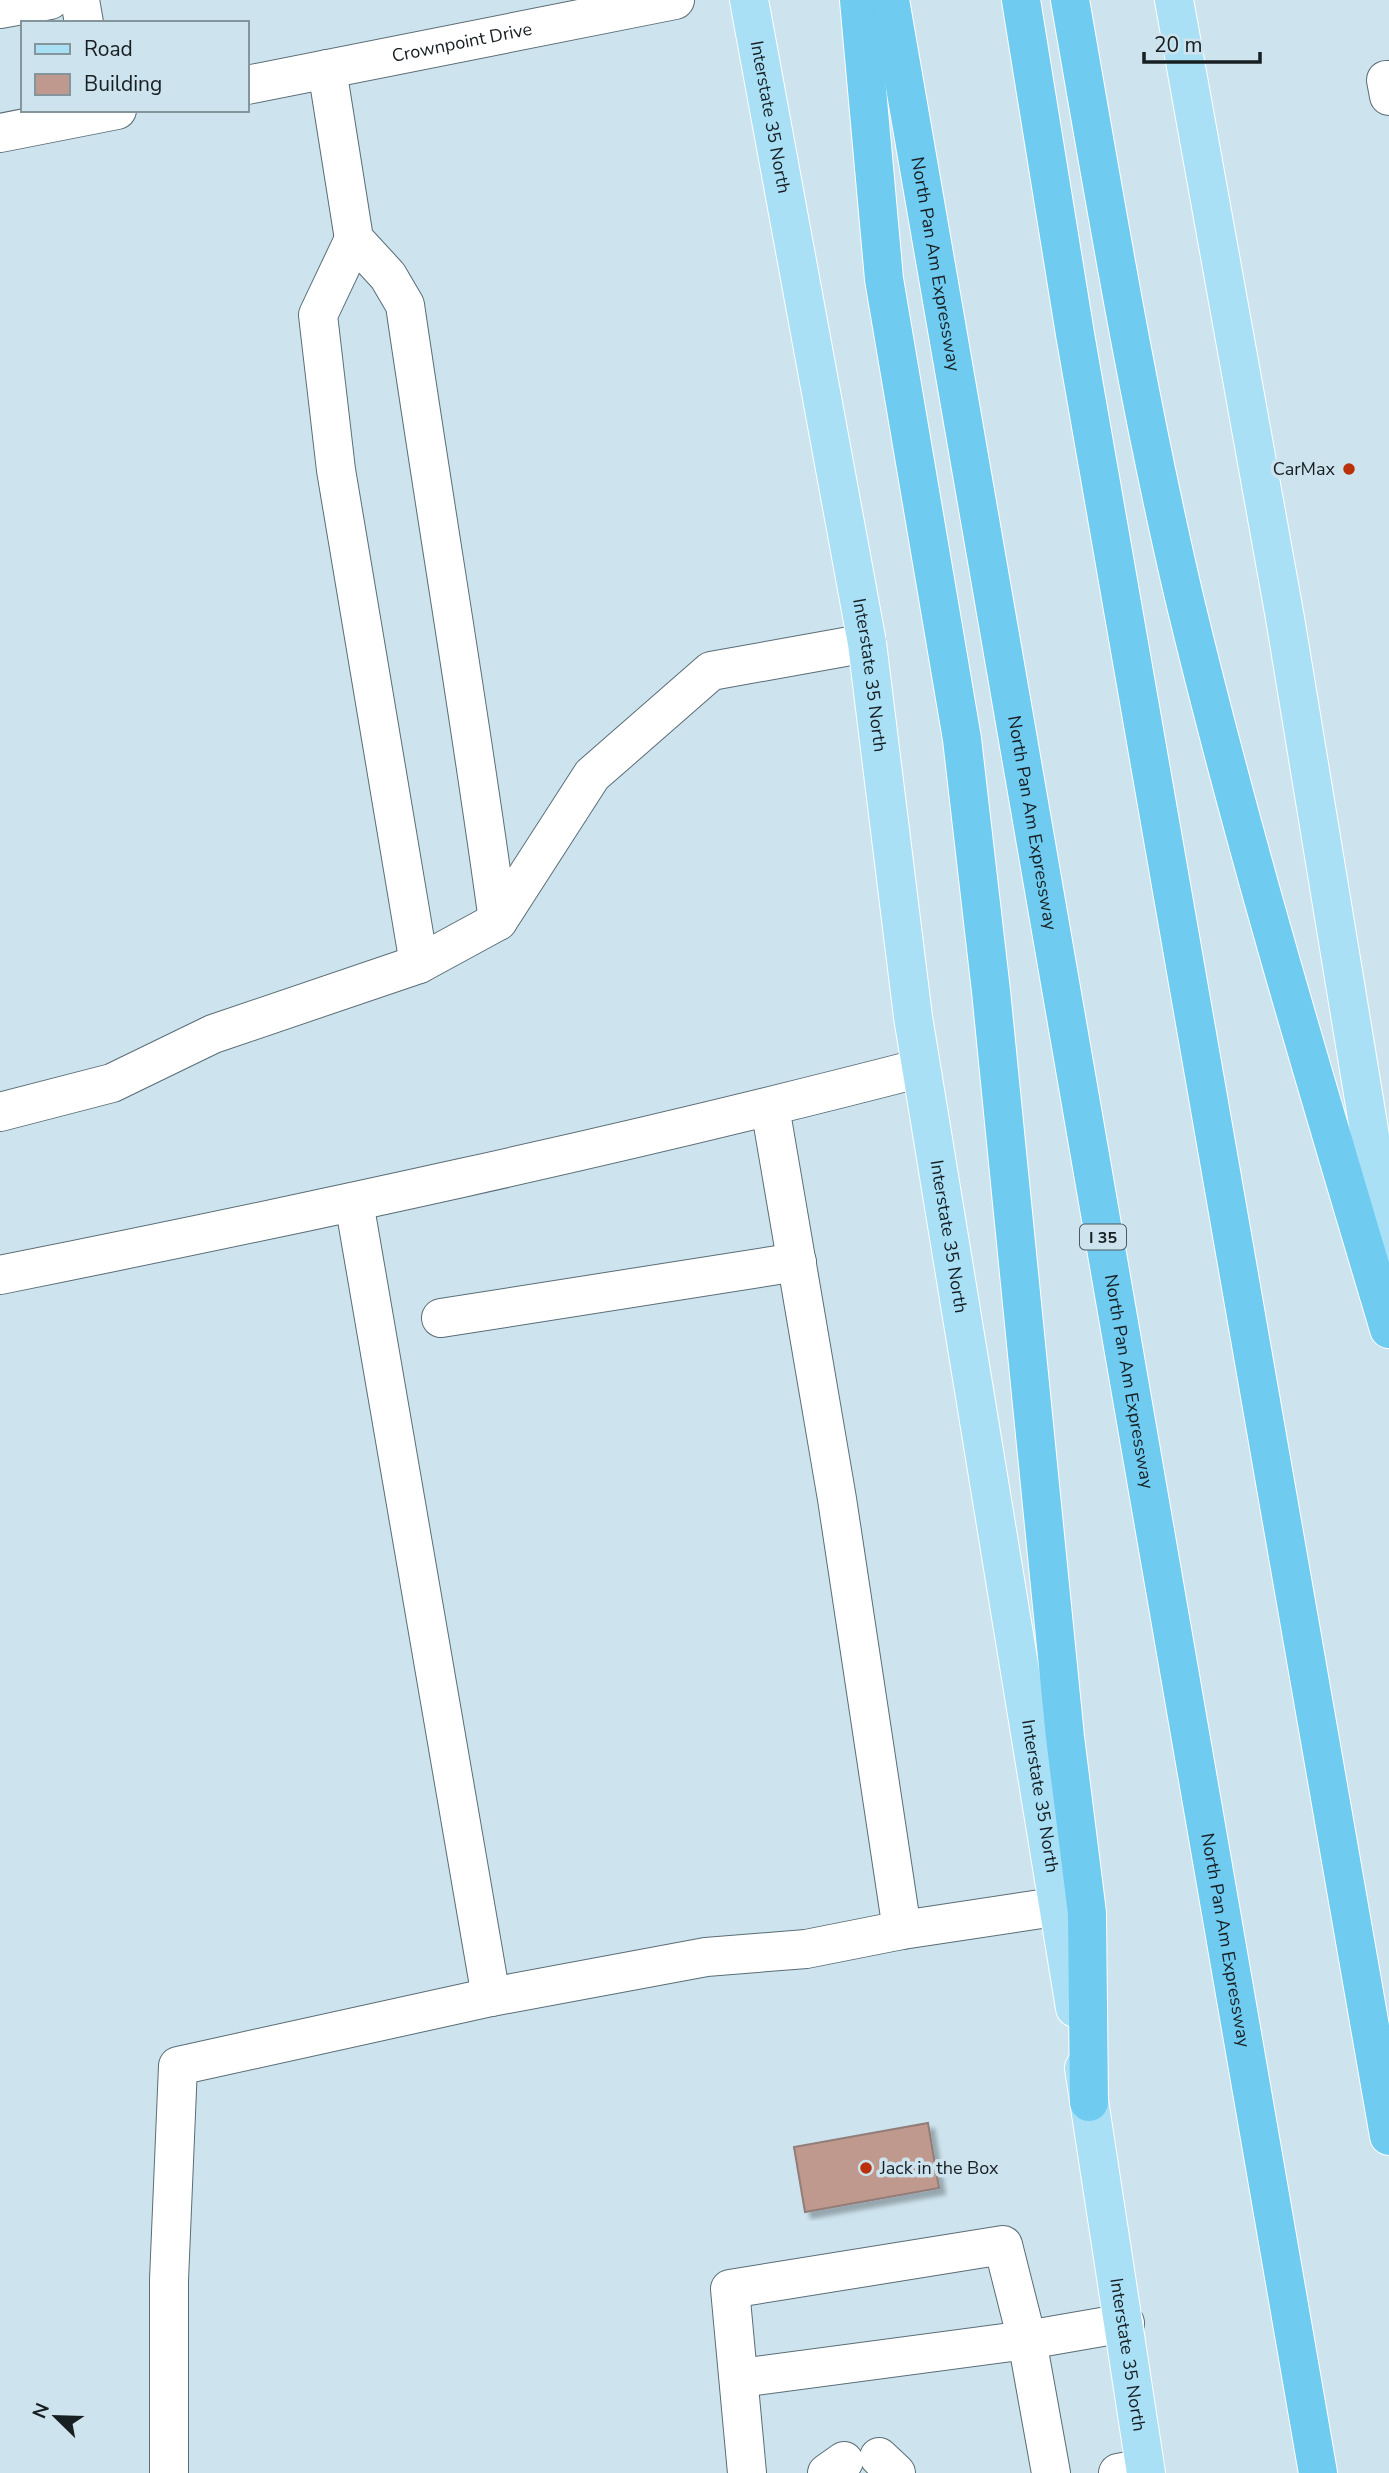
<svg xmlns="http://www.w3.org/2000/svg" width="1389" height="2473" font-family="'Nunito Sans',sans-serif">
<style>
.building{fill:#bf988e;stroke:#927d78;stroke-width:2;filter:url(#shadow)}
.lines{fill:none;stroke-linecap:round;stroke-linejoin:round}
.minor-casing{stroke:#5a6d76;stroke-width:40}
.major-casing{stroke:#fff;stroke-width:40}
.highway-casing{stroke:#fff;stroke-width:40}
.minor{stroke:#fff;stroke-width:38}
.major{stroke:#a9e0f6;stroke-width:38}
.highway{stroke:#6fcbf0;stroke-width:38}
.poi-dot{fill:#ba3009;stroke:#cde3ed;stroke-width:2.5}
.labels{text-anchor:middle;stroke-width:7;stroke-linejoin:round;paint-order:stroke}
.shield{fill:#cde3ed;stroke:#4e5a60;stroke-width:2}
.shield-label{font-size:16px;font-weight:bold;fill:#171f23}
.street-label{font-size:18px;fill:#171f23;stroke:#cde3ed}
.poi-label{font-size:18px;fill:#171f23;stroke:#cde3ed;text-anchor:end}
</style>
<defs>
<filter id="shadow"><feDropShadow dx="6" dy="6" stdDeviation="2" flood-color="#0004"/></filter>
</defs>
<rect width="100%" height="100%" fill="#cde3ed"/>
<path class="building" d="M 928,2123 L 939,2188 L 805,2212 L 794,2147 Z"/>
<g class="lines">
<defs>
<g id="minor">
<path d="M 80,0 L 84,23"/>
<path d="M 0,9 L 50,0"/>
<path d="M 327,69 L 354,239 L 388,276 L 405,305 C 435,511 470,715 498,921"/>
<path d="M 1389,80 L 1386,80 L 1389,96"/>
<path id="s1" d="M 247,85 L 675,0"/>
<path d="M 0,133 L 117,110"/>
<path d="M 354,239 L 318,315 L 336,470 L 419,964"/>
<path d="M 770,1107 L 837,1499 L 902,1930"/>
<path d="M 0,1112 L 112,1083 L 213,1034 L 419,964 L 498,921 L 592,775 L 711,671 L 867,643"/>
<path d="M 354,1202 L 491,1997"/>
<path d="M 0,1275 C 309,1213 616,1147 921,1068"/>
<path d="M 441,1318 L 797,1262"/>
<path d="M 740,2378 L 1027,2340 L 1051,2473"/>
<path d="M 879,2457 L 896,2473"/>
<path d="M 169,2473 L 169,2280 L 178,2066 L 491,1997 L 706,1957 L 806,1949 L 902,1930 L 1061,1906"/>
<path d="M 747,2473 L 730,2289 L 1003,2245 L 1027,2340 L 1125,2323"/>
<path d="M 827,2473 L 844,2461"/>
<path d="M 1118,2473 L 1145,2468"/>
</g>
<g id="major">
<path id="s2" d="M 749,0 L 867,643 L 913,1017 L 1075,2008"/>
<path d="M 1174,0 L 1285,618 L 1389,1252"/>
<path id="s3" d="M 1084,2068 L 1146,2473"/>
</g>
<g id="highway">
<path d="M 859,0 L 884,279 L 962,739 L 991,991 L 1065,1737 L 1087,1913 L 1089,2102"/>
<path id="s4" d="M 890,0 L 1318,2473"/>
<path d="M 1021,0 L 1075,334 L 1389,2136"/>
<path d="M 1070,0 C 1105,201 1138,402 1185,601 C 1244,846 1317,1087 1389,1329"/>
</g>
</defs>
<use href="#minor" class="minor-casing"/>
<use href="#major" class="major-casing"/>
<use href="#highway" class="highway-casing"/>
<use href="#minor" class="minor"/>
<use href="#major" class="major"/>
<use href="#highway" class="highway"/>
</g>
<g class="poi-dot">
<circle cx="1349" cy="469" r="7"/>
<circle cx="866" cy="2168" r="7"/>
</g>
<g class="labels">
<rect class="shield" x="1080" y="1224.5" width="46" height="25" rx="5"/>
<g class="shield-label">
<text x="1103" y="1243">I 35</text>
</g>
<g class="street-label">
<text dy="6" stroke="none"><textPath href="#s1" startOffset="219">Crownpoint Drive</textPath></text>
<text dy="6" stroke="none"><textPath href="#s2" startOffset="119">Interstate 35 North</textPath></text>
<text dy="6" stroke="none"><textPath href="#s4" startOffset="268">North Pan Am Expressway</textPath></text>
<text dy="6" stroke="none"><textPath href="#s2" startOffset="686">Interstate 35 North</textPath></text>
<text dy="6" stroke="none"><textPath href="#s4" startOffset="835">North Pan Am Expressway</textPath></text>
<text dy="6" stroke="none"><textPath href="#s2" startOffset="1253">Interstate 35 North</textPath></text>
<text dy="6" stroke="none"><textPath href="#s4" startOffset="1402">North Pan Am Expressway</textPath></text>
<text dy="6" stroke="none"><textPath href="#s2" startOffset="1820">Interstate 35 North</textPath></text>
<text dy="6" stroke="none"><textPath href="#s4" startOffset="1969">North Pan Am Expressway</textPath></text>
<text dy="6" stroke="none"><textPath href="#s3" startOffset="290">Interstate 35 North</textPath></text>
</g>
<g class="poi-label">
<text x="1335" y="475">CarMax</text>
<text x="880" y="2174" text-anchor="start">Jack in the Box</text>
</g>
</g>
<rect x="21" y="21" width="228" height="91" fill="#cde3ed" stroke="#84959c" stroke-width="2"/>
<rect x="35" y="44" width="35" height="10" fill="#a9e0f6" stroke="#84959c" stroke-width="2"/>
<text x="84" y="56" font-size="21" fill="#171f23">Road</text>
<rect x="35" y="74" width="35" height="21" fill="#bf988e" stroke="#84959c" stroke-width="2"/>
<text x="84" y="91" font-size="21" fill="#171f23">Building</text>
<g transform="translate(56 2417) rotate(293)" stroke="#cde3ed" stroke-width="5" paint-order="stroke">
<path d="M0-5L12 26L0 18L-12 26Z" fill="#171f23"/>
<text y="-10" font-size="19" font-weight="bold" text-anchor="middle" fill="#171f23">N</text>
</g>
<path d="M1144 52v10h116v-10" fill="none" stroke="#171f23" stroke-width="3.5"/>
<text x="1154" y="52" font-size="21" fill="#171f23" stroke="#cde3ed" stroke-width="5" paint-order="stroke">20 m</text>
</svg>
